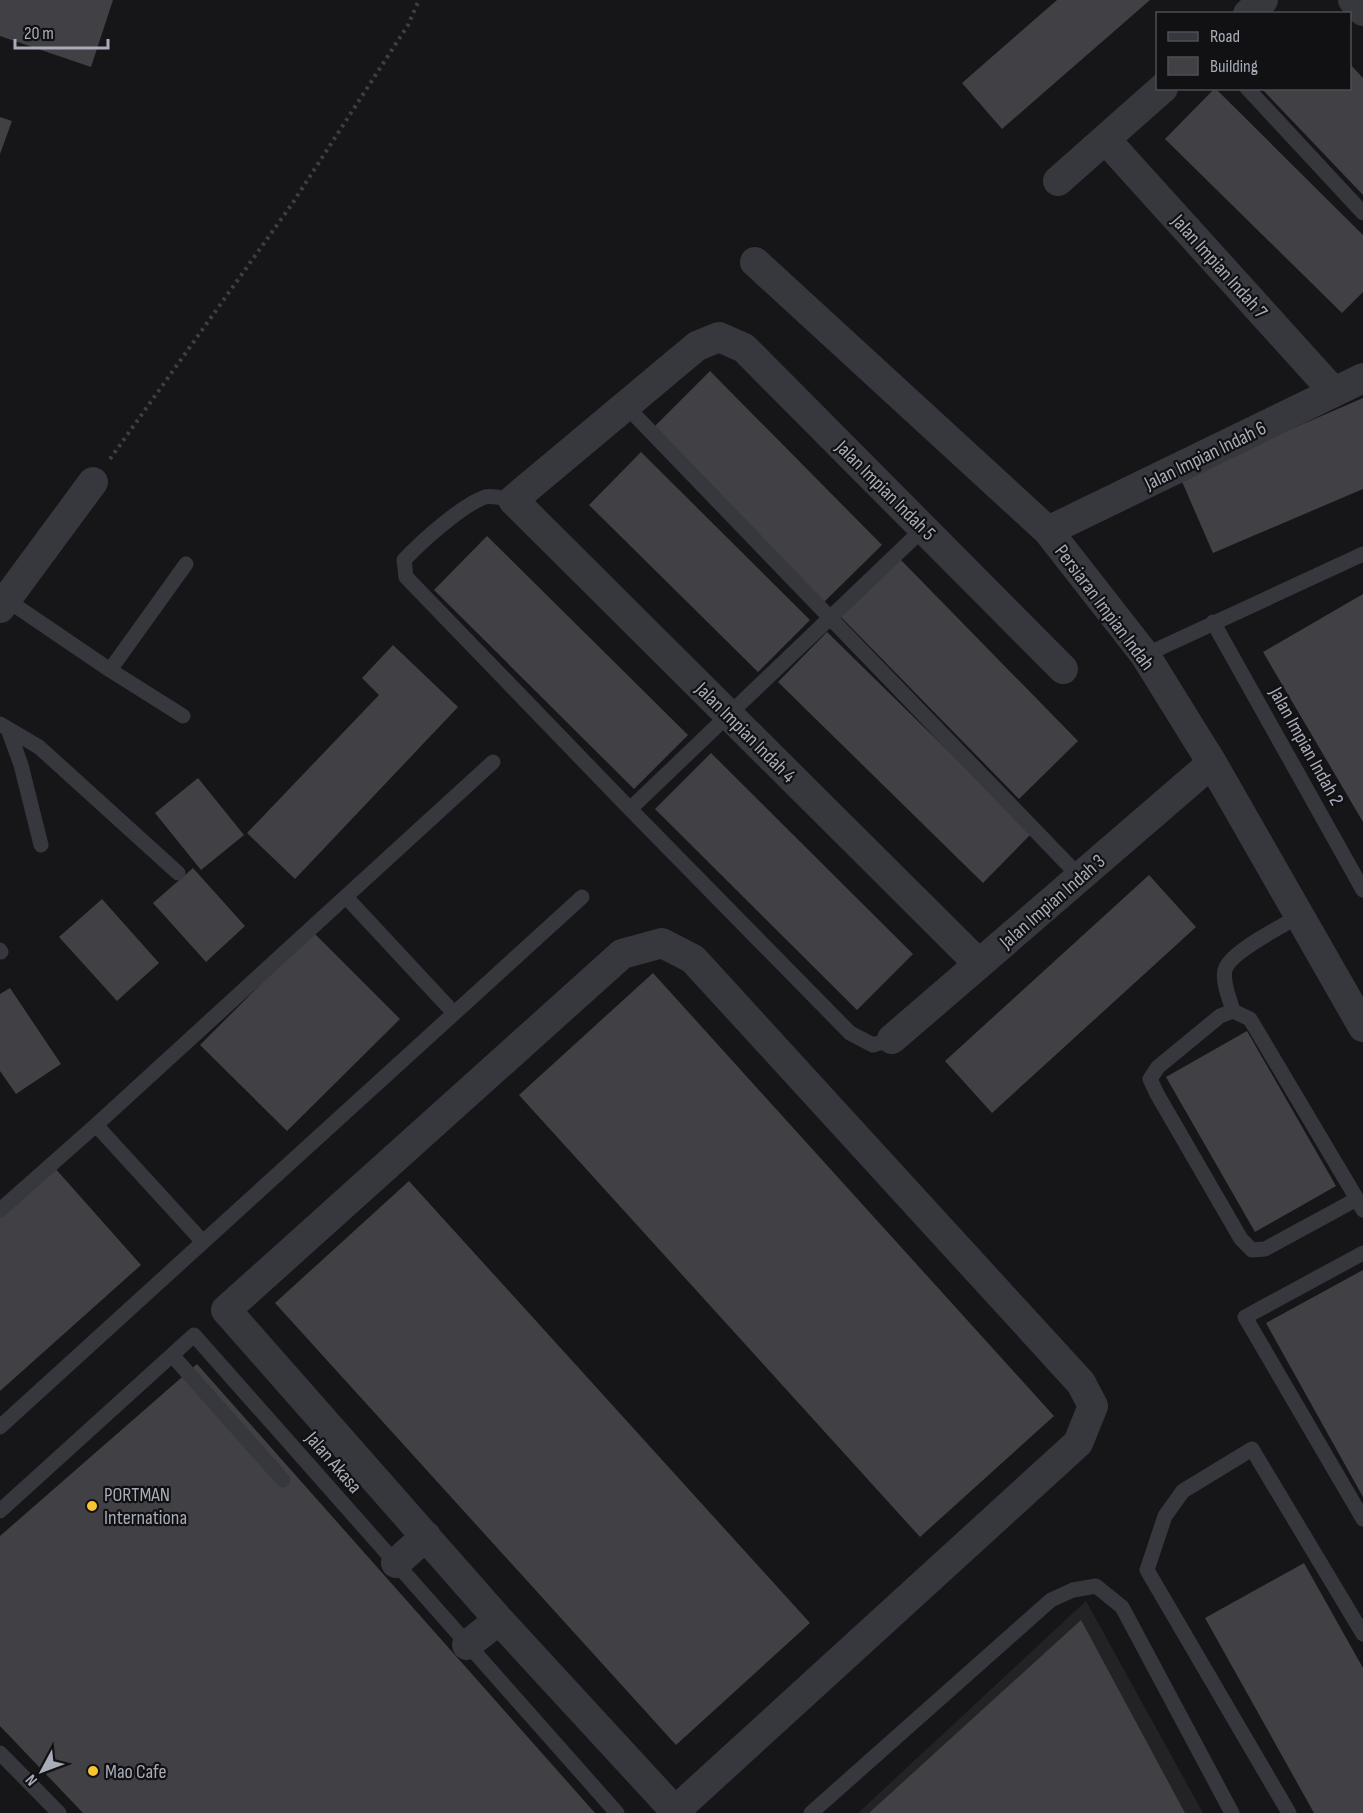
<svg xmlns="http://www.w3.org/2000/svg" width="1363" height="1813" font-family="'Sofia Sans Condensed',sans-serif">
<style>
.built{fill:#232225}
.building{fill:#414145}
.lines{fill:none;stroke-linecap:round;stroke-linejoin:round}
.path{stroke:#3d3f45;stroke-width:4;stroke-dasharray:3 4.5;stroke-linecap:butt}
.lane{stroke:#37383e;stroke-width:15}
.street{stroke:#37383e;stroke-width:30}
.poi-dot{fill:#f8c42f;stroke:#111113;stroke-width:2}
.labels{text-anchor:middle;stroke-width:4.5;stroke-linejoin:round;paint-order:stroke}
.street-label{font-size:20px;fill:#a8acb9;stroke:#111113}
.poi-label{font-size:20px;fill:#a8acb9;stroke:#111113;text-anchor:start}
</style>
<rect width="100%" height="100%" fill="#161618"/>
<path class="built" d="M 1086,1601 L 1203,1813 L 858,1813 Z"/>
<path class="building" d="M 0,0 L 113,0 L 91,67 L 0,36 Z
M 1057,0 L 1150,0 L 1002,129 L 962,83 Z
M 1350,64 L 1363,78 L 1363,195 L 1261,88 L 1350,88 Z
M 1215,88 L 1363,235 L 1363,292 L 1342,313 L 1165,139 Z
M 0,117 L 12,121 L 0,154 Z
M 710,371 L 882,545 L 824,602 L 653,428 Z
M 1363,398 L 1363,489 L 1213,553 L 1180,477 Z
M 641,452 L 810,620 L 758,672 L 589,505 Z
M 487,536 L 688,735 L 634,789 L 434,590 Z
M 900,559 L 1078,741 L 1019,799 L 841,617 Z
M 1363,594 L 1363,822 L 1263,652 Z
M 827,632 L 1032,833 L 983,883 L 778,682 Z
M 393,645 L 458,707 L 295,879 L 247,833 L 379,695 L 362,678 Z
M 711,753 L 913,954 L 857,1010 L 655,809 Z
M 198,778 L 244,835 L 201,870 L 155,813 Z
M 193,868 L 245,926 L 206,962 L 153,903 Z
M 1149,875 L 1196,927 L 992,1113 L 945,1061 Z
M 102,899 L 159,963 L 117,1001 L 59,937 Z
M 313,932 L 400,1019 L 287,1131 L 200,1045 Z
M 653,973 L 1054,1416 L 920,1537 L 519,1095 Z
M 10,988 L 61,1064 L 16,1094 L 0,1071 L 0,994 Z
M 1247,1031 L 1336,1186 L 1255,1232 L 1166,1077 Z
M 54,1167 L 141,1265 L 0,1391 L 0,1214 Z
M 409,1181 L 810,1623 L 676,1745 L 275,1303 Z
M 1363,1270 L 1363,1497 L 1266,1323 Z
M 197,1364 L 595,1813 L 83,1813 L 0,1726 L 0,1536 Z
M 1304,1563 L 1363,1668 L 1363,1813 L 1314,1813 L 1205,1618 Z
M 1081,1620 L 1185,1813 L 869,1813 Z"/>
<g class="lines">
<path class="path" d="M 110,459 L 292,204 L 408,25 L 419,0"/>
<path class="lane" d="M 1247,88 L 1363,213
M 626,406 L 1080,877
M 513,500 C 505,499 493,495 485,497 C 462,505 422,541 404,560 L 406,577 L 630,809 L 850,1033 L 873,1045 L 892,1039
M 7,600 L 110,670 L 183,716
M 1213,622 L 1363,890
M 1145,655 L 1363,554
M 110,670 L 186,564
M 0,724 L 39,747 L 178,873
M 8,729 L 21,765 L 41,845
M 630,809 L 924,528
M 346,897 L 453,1012
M 0,950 L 1,952
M 1233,1011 C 1230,999 1222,983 1225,970 C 1229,952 1283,926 1299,916
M 96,1125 L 203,1242
M 1357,1199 L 1265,1249 L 1252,1250 L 1241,1239 L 1157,1094 L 1150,1079 L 1158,1067 L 1220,1016 L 1233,1011 L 1250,1019 L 1357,1199 L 1363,1210
M 0,1210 L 96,1125 L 493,762
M 1363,1253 L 1245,1317 L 1363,1519
M 172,1355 L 283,1480
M 0,1427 L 582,897
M 0,1511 L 194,1335 L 617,1813
M 0,1753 L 59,1813
M 811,1813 L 1051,1600 L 1073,1590 L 1096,1586 L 1122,1607 L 1232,1813
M 1289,1813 L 1147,1570 L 1165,1516 L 1183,1491 L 1252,1449 L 1363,1634"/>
<path class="street" d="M 1353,0 L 1363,11
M 1248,14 L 1263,0
M 1106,140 L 1334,392
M 1058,181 L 1163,88
M 755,262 L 1048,531 L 1145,655 L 1212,763 L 1363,1027
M 1048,531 L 1363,378
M 0,608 L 93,482
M 662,943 L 693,959 L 1081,1383 L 1093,1406 L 1078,1443 L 675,1811 L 499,1620 L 226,1310 L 622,954 Z
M 979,964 L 513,500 L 697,346 L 719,337 L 744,348 L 1063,669
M 892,1039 L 1212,763
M 396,1563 L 426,1536
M 467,1645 L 499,1620"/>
</g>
<g class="poi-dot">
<circle cx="92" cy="1506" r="6"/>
<circle cx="93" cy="1771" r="6"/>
</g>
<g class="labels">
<g class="street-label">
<text transform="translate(1220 266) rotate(48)" y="7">Jalan Impian Indah 7</text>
<text transform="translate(1205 455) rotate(-26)" y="7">Jalan Impian Indah 6</text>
<text transform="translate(886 490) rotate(45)" y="7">Jalan Impian Indah 5</text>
<text transform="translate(1105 607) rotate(53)" y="7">Persiaran Impian Indah</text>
<text transform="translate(746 732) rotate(45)" y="7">Jalan Impian Indah 4</text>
<text transform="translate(1307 746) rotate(61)" y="7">Jalan Impian Indah 2</text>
<text transform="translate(1052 901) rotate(-41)" y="7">Jalan Impian Indah 3</text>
<text transform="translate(334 1462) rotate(49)" y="7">Jalan Akasa</text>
</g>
<g class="poi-label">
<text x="104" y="1501">PORTMAN<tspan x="104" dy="23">Internationa</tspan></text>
<text x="105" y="1778">Mao Cafe</text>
</g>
</g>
<rect x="1156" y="12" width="195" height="78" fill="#111113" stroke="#4d4f55" stroke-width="1.5"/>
<rect x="1168" y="32" width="30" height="9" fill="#37383e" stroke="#4d4f55" stroke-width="1.5"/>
<text x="1210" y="42" font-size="18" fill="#a8acb9">Road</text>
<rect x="1168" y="57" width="30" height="18" fill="#414145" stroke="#4d4f55" stroke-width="1.5"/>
<text x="1210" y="72" font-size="18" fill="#a8acb9">Building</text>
<g transform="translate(42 1771) rotate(229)" stroke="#111113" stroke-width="4.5" paint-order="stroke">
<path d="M0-4.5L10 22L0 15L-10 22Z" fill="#a8acb9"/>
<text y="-9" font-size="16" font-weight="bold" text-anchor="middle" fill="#a8acb9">N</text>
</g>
<path d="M15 39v9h93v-9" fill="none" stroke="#a8acb9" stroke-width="3"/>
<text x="24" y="39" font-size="18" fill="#a8acb9" stroke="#111113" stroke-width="4.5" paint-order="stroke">20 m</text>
</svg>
